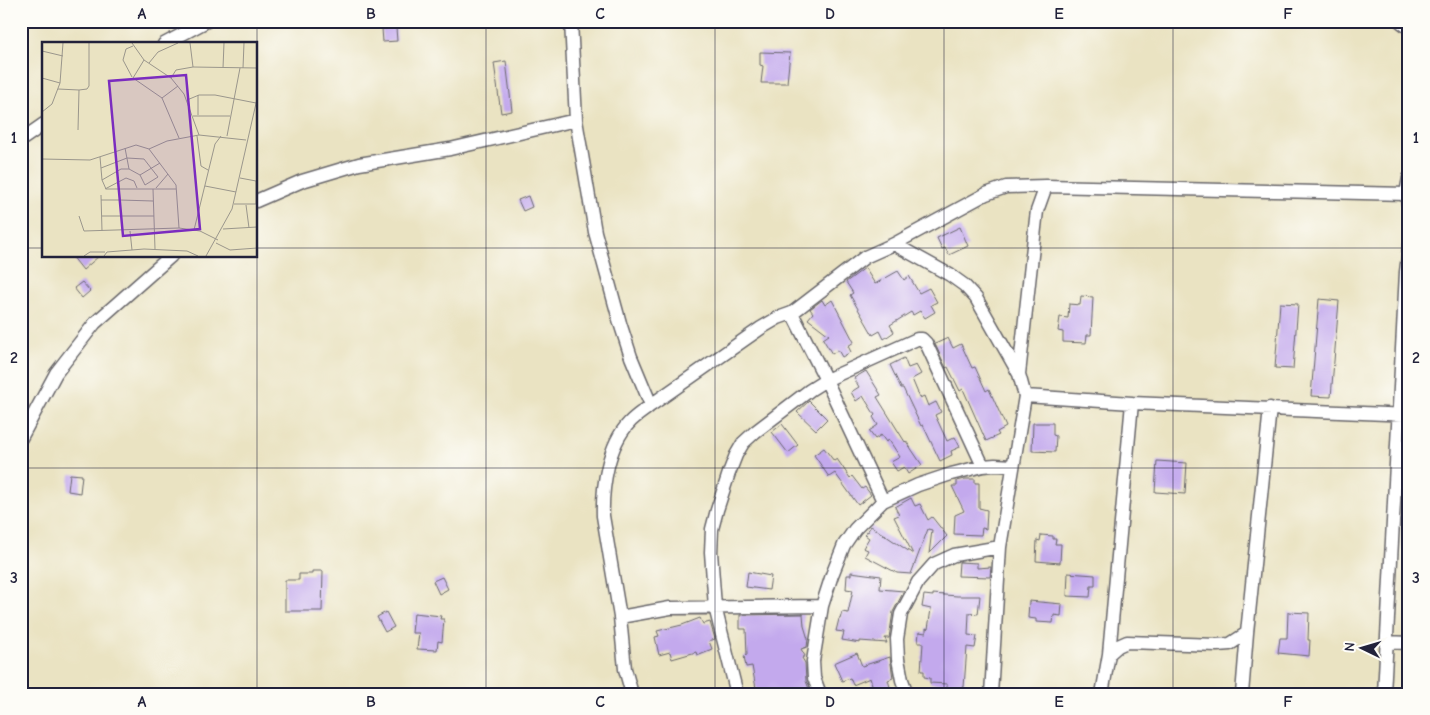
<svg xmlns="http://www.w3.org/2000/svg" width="1430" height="715" font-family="'Comic Neue',sans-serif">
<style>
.building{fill:#c3a9ed}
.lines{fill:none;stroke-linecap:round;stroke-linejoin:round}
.minor-casing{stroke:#68666a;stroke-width:15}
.minor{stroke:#fff;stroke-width:12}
.grid{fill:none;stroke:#22223b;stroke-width:1;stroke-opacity:0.55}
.inset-road{fill:none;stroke:#9a968c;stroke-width:1}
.view{fill:#7b2cbf;fill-opacity:0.15;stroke:#7b2cbf;stroke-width:2.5}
.inset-edge{fill:none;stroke:#22223b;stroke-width:2.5}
.neatline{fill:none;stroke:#22223b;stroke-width:2}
.grid-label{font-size:16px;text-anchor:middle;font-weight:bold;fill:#22223b}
</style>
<rect width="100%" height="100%" fill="#fdfcf7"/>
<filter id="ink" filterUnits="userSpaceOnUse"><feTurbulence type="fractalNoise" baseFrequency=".02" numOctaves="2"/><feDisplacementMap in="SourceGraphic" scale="10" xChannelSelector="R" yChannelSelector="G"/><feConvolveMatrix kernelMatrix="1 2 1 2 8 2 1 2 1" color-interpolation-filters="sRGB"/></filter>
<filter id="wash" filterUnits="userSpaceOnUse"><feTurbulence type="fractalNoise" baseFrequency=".0096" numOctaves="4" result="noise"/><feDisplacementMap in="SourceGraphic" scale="20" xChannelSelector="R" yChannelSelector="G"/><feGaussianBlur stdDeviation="1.12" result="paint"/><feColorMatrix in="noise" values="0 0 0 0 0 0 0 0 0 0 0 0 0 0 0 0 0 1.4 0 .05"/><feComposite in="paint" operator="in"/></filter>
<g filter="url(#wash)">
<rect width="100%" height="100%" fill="#eae3c2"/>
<g id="blocks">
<path class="building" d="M 396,28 L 397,41 L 383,42 L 382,29 Z
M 760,52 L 790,53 L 787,83 L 761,83 L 763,66 L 760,65 Z
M 506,61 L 512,111 L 501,113 L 494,63 Z
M 528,196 L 532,207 L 523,211 L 518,200 Z
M 960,227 L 968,246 L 949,255 L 945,248 L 942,249 L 937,238 Z
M 72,256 L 99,256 L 83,270 Z
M 865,268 L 875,284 L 898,271 L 904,280 L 909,276 L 919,293 L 929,288 L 937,302 L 931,305 L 935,312 L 925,318 L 920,311 L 913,315 L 911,312 L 890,325 L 894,332 L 884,339 L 880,331 L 873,335 L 850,295 L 853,293 L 846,282 Z
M 82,282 L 90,291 L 82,298 L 74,288 Z
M 1081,296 L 1093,297 L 1091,335 L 1087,335 L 1086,343 L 1063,342 L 1063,332 L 1058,331 L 1060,317 L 1068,318 L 1069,304 L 1080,305 Z
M 1319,299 L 1339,301 L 1331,397 L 1311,396 Z
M 822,300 L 825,305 L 832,300 L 854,342 L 848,346 L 851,352 L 842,357 L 838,350 L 832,354 L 823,339 L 829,335 L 808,319 L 813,313 L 810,309 Z
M 1280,303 L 1298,304 L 1293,369 L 1275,368 Z
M 948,338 L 953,348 L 961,344 L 972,368 L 975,367 L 986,391 L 989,389 L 1006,427 L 997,432 L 999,435 L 986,441 L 963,389 L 960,391 L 948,367 L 946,368 L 935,344 Z
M 904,358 L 908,368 L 916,365 L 921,374 L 912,379 L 920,398 L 924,396 L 928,406 L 936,402 L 941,412 L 935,415 L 947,441 L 955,437 L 960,447 L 951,451 L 952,455 L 940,461 L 923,425 L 921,426 L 903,388 L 901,388 L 890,365 Z
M 866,371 L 881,395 L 877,397 L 905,442 L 906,441 L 922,465 L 908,474 L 904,467 L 897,471 L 891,462 L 900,457 L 889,440 L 886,442 L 881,435 L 875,439 L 869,431 L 878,425 L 873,417 L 875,415 L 863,396 L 856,401 L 851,392 L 859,387 L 854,378 Z
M 809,401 L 827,419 L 816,430 L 797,412 Z
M 1033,423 L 1053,423 L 1053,435 L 1056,436 L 1055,452 L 1032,451 Z
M 782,424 L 798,445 L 788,453 L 772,432 Z
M 824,448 L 834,461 L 837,459 L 850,478 L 852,476 L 862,489 L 865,487 L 871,495 L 858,505 L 835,473 L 829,477 L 814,455 Z
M 1157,461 L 1187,463 L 1185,494 L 1155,492 Z
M 70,474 L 82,475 L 80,493 L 68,491 Z
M 965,479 L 975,479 L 975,483 L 979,483 L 979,508 L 987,510 L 986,529 L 982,528 L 981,535 L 954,534 L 955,515 L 964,511 L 952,486 L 957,486 L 957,481 Z
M 911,498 L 915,506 L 920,504 L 928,520 L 932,517 L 947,536 L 929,554 L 932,530 L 928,529 L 911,574 L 897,573 L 865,556 L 868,550 L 863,548 L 869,538 L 865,535 L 871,526 L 913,554 L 894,517 L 899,515 L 895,507 Z
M 1041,535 L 1053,536 L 1053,539 L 1056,539 L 1055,544 L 1061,544 L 1060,563 L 1036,561 L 1037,540 L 1040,541 Z
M 959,562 L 977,563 L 977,568 L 991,567 L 990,577 L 958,576 Z
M 312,571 L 323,571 L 322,611 L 285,611 L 285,580 L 299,580 L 299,574 L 312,574 Z
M 748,572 L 771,576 L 769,590 L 746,587 Z
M 851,572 L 881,576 L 880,589 L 904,591 L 893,612 L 889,638 L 885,638 L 887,643 L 860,641 L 860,643 L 842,640 L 844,632 L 836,631 L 839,619 L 840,619 L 842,612 L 848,613 L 853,590 L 846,589 L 847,575 L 851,575 Z
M 1068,573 L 1095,575 L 1095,586 L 1091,586 L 1090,597 L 1067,596 Z
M 442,577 L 448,589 L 439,594 L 433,581 Z
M 933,594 L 957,596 L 980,596 L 978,614 L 969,613 L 968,635 L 977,636 L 975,648 L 967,647 L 964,687 L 963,687 L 963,694 L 947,693 L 947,684 L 930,683 L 930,678 L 924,677 L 924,671 L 921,671 L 923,643 L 918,643 L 919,632 L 926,633 L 926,628 L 928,629 L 931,609 L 922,607 L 924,595 L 933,596 Z
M 1029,601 L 1062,604 L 1061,616 L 1054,615 L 1053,623 L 1036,622 L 1036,619 L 1028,618 Z
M 386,612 L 394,627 L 385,632 L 377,617 Z
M 1288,612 L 1309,613 L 1308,640 L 1310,640 L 1309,656 L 1278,653 L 1280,638 L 1287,638 Z
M 414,613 L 441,616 L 440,619 L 444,619 L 442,642 L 438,641 L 437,650 L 417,649 L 419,633 L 412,633 Z
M 803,614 L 804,626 L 808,639 L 807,647 L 801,649 L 805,656 L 802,658 L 805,663 L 806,681 L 811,694 L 757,694 L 752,666 L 746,667 L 744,656 L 747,655 L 746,629 L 740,629 L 740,615 Z
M 700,618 L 703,624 L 710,622 L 715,639 L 709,641 L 712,649 L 697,655 L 696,652 L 672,659 L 670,652 L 659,655 L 655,637 L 659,636 L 657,631 L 682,625 Z
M 857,653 L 862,666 L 890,657 L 893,678 L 888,680 L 890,687 L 874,691 L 870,678 L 853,685 L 850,678 L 842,681 L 834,663 Z"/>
</g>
</g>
<g filter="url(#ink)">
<use href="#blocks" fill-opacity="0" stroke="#68666a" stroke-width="1"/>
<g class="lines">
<defs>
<path id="minor" d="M 571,21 L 576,120 L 595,232 L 620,323 L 631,357 L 651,405 C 644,411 635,416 629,423 C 608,445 602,487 603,516 L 620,617 L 625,669 L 632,694
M 1400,21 L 1409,28
M 164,44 L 207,21
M 21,140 L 44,124
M 1409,178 L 1406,194 L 1409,208
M 256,201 L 302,181 L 359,164 L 450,149 L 576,120
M 894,244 L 950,275 L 964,285 L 976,298 L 1019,374
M 792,313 L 826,380 L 883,501
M 1025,396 L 1132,403 L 1409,415
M 651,405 L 761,328 L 778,318 L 792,313 L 865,257 L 894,244 L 986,194 L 1006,187 L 1046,186 L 1406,194
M 21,438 L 56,373 L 95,323 L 171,256
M 620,617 L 670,608 L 822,606
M 1386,642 L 1409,643
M 1109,654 L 1118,646 L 1127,642 L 1217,645 L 1230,644 L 1247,633
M 737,694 L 715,607 L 711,552 L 712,529 L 717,510 L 729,473 L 736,455 L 743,443 L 755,432 L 810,390 L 826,380 L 917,339 L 922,339 L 926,343 L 983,466
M 820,694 L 814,678 L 813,661 L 822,606 L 832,575 L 844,545 L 855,529 L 883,501 L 918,485 L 951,474 L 983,466 L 995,465 L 1013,466
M 907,694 L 902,680 L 898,659 L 897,639 L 901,614 L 918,582 L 934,564 L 954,555 L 1000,547
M 991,694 L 1000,547 L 1025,396 L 1019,374 L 1036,219 L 1037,211 L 1046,186
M 1102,694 L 1109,654 L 1132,403
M 1242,694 L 1247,633 L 1270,408
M 1384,694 L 1406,272 L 1409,248"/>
</defs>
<use href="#minor" class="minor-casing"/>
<use href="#minor" class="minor"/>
</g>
</g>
<path class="grid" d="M 257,21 L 257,694M 486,21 L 486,694M 715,21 L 715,694M 944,21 L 944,694M 1173,21 L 1173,694M 21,248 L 44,248M 256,248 L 1409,248M 21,468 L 1409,468"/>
<g transform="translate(42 42)">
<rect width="215" height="215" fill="#eae3c2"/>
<path class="inset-road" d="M 90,1 L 102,18 L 129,36 L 142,52 L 157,93M 148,1 L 151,25 L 215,26M 0,9 L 21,14M 102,18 L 91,36 L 120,56 L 137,96M 107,21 L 116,10 L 136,1M 181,26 L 182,1M 201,26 L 202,1M 90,35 L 81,18 L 84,7 L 91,4M 0,36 L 18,41M 129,36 L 134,28 L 151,25M 16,47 L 37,48 L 36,88M 37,48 L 45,47 L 47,44 L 47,1M 156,53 L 156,73M 120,56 L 136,44M 145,58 L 157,53 L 173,53 L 214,61M 0,70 L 10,62 L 18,41 L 21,1M 151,74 L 188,74M 155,94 L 159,124 L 166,128M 185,94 L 198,26M 83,106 L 87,127M 107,107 L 134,143 L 137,186M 58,115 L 60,138 L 64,147 L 134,147M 0,117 L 48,118 L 94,103 L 107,107 L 125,99 L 157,93 L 204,98M 59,126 L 85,116 L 102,117 L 116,135 L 103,143M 98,133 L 118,121M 198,136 L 214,139M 60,138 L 79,127 L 87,127 L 98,133 L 103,143M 214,139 L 214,162M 163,144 L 194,150M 77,146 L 78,158 L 111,159M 114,146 L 126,132M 63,147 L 84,136 L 92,139 L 95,146M 111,147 L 113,207M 59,153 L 60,189M 59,158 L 78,158M 192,162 L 215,162M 204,163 L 207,186M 37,174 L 42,189 L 137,186 L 158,189 L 176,198M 60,174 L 112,174M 181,187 L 215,185M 152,188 L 173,102 L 179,94M 88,189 L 90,208M 174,201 L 188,208 L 215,206M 42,214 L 48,210 L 63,210M 62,214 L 65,210 L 102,207 L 145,209 L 156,214M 164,214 L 190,167 L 215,57"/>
<path class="view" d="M 144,33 L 158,187 L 81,194 L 67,39 Z"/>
<rect width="215" height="215" class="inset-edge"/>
</g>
<rect width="1430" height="715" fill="none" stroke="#fdfcf7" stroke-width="55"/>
<g transform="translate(1362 648) rotate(275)" stroke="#fdfcf7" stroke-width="4" paint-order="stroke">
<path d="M0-4L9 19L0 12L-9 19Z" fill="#22223b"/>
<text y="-8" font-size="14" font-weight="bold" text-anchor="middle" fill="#22223b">N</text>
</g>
<rect x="28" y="28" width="1374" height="660" class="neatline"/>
<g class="grid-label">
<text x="142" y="19">A</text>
<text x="371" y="19">B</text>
<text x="600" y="19">C</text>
<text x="830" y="19">D</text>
<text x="1059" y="19">E</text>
<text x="1288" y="19">F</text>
<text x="14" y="143">1</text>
<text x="1416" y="143">1</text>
<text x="14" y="363">2</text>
<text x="1416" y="363">2</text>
<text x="14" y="583">3</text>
<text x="1416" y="583">3</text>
<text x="142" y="707">A</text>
<text x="371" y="707">B</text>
<text x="600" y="707">C</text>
<text x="830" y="707">D</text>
<text x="1059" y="707">E</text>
<text x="1288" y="707">F</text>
</g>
</svg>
